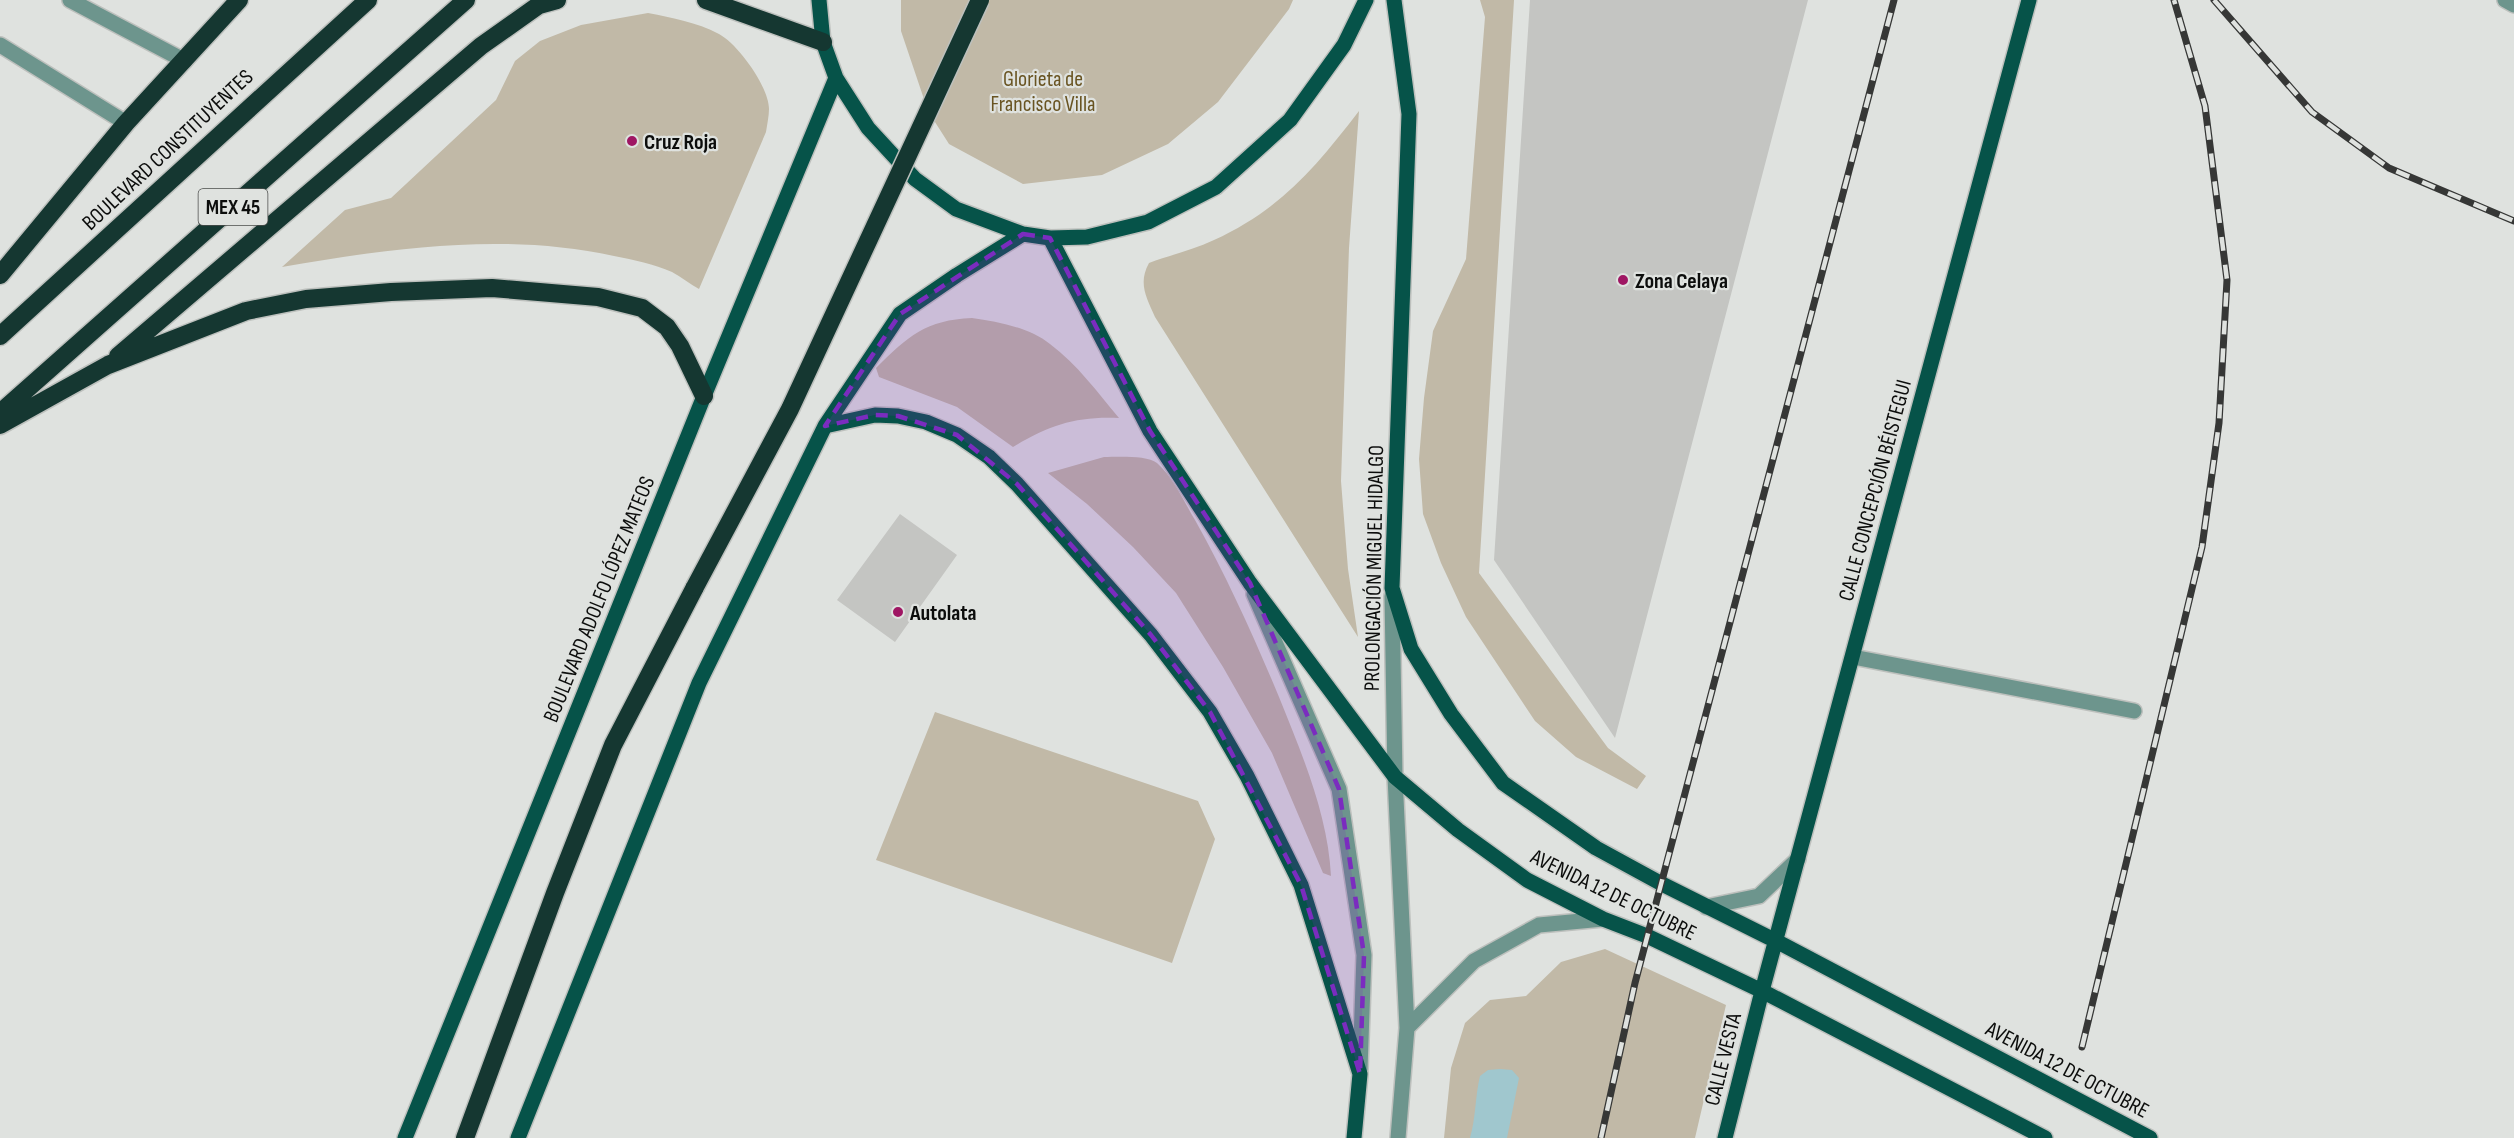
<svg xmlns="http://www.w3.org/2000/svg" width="2514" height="1138" font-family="'Sofia Sans Condensed',sans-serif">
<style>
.green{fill:#c1b9a7}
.water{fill:#a0c7ce}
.building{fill:#c4c5c2}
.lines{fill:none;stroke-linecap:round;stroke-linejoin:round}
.minor-casing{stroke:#bdc0bd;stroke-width:18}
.major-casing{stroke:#bdc0bd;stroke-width:18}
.highway-casing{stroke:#bdc0bd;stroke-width:21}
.minor{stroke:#6d958d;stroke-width:15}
.major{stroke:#065349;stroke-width:15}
.highway{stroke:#153731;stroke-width:18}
.rail-casing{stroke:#363736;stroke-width:7}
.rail{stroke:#dfe2df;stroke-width:4.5;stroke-dasharray:14;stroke-linecap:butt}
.highway-bridge-casing{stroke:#bdc0bd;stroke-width:21;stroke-linecap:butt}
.highway-bridge{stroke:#153731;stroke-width:18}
.marked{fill:#7b2cbf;fill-opacity:0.2;stroke:#7b2cbf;stroke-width:4.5;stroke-dasharray:12 8;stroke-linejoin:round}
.poi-dot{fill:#9f1663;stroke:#dfe2df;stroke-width:2}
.labels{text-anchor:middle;stroke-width:4.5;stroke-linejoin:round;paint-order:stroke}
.shield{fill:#dfe2df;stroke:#4b4d4b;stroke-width:1.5}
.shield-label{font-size:21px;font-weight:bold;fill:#0c0d0c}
.park-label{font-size:22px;fill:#695422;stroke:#dfe2df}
.poi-label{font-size:22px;font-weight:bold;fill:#0c0d0c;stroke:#dfe2df;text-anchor:start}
.street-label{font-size:22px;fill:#0c0d0c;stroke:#dfe2df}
</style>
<rect width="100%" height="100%" fill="#dfe2df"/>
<path class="green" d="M 901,0 L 1293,0 L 1289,9 L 1218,102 L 1168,144 L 1102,175 L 1023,184 L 949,144 L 928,111 L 901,31 Z
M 1480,0 L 1514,0 L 1479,573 L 1608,748 L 1646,776 L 1637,789 L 1576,757 L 1535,721 L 1466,617 L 1441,563 L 1423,514 L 1419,459 L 1424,398 L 1433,331 L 1466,259 L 1485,17 Z
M 648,13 C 673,18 696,22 719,34 C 738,44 769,87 769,109 C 769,116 767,125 766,132 L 699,289 C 690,284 681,277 672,272 C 654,264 634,260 614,256 C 504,232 391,248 282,267 L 345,210 L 391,198 L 496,100 L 515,61 L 540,41 L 581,25 Z
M 1359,111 L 1349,248 L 1341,481 L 1348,569 L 1358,637 L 1155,317 C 1146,297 1138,283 1149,263 C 1170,255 1193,250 1214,240 C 1281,209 1315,168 1359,111 Z
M 972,318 C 998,322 1029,327 1050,344 C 1077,364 1098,393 1119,418 C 1077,416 1049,425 1013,447 L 957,407 L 879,377 L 876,368 C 908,336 926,320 972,318 Z
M 1104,457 C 1117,457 1147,455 1157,463 C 1174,478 1184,502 1195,520 C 1227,577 1254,637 1279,697 C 1302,754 1328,815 1331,876 L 1323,873 L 1272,753 L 1223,667 L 1176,593 L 1133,547 L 1087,504 L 1048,473 Z
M 935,712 L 1198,801 L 1215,839 L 1172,963 L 876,860 Z
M 1605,949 L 1726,1005 L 1695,1138 L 1444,1138 L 1451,1068 L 1465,1023 L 1490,1000 L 1526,996 L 1561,962 Z"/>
<path class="water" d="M 1500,1069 L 1512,1070 L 1519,1078 L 1507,1138 L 1470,1138 C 1476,1117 1475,1097 1480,1076 L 1488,1070 Z"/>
<path class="building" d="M 1530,0 L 1808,0 L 1615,738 L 1494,560 Z
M 900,514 L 957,555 L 895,642 L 837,600 Z"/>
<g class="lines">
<defs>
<path id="minor" d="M 70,0 L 185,61
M 2505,0 L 2514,5
M 0,45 L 126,123
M 1254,594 L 1339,789 L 1364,955 L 1360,1069
M 1392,596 L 1395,777 L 1407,1028 L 1398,1138
M 1853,657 L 2134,711
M 1706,907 L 1759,896 L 1798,859
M 1407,1028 L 1474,961 L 1539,925 L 1603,919"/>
<path id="major" d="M 819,0 L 823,42 L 836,78 L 868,128 L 915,179 L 956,209 L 1023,234 L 1050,238 L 1087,237 L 1148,222 L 1216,187 L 1290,120 L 1344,45 L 1366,0
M 1394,0 L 1409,114 L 1392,588 L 1411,649 L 1451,714 L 1503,783 L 1596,848 L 1662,884 L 1776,941 L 2150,1138
M 1050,238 L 1150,431 L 1250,583 L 1395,777 L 1458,830 L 1527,880 L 1603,919 L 1647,936 L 1762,991 L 2045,1138
M 825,426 L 875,415 L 898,416 L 926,422 L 957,435 L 989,457 L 1017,484 L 1151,635 L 1210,712 L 1247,776 L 1301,885 L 1360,1074 L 1354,1138
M 405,1138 L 704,396 L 836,78
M 518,1138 L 699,683 L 825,426 L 900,314 L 957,275 L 1023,234
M 1725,1138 L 1762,991 L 2029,0"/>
<path id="highway" d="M 706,0 L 823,42
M 0,275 L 126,123 L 239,0
M 0,336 L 368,0
M 118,356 L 481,46 L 539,5 L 557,0
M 0,413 L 466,0
M 0,425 L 108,365 L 246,311 L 306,299 L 391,292 L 492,288 L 598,297 L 642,308 L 667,327 L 680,346 L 704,396
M 465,1138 L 555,893 L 613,745 L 695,587"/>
</defs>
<use href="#minor" class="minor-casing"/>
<use href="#major" class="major-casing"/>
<use href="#highway" class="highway-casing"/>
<use href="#minor" class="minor"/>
<use href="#major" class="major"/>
<use href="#highway" class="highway"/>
<defs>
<path id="rail" d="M 2214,0 L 2312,112 L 2389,168 L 2514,221
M 2082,1047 L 2202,547 L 2219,423 L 2227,280 L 2205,106 L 2174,0
M 1601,1138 L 1635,983 L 1894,0"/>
</defs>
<use href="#rail" class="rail-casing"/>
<use href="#rail" class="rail"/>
<defs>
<path id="highway-bridge" d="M 695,587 L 790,409 L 980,0"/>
</defs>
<use href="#highway-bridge" class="highway-bridge-casing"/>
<use href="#highway-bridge" class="highway-bridge"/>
</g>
<path class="marked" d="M 1023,234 L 1050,238 L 1150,431 L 1250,583 L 1339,789 L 1364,955 L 1360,1074 L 1301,885 L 1210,712 L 1151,635 L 1017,484 L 957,435 L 898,416 L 875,415 L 825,426 L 900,314 Z"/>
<g class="poi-dot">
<circle cx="632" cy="141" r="6"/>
<circle cx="1623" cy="280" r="6"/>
<circle cx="898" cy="612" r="6"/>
</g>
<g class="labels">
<rect class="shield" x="198.5" y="189" width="69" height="36" rx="4.5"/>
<g class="shield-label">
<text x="233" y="214">MEX 45</text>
</g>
<g class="park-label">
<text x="1043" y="86">Glorieta de<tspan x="1043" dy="25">Francisco Villa</tspan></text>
</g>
<g class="poi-label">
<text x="644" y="149">Cruz Roja</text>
<text x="1635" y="288">Zona Celaya</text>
<text x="910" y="620">Autolata</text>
</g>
<g class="street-label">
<text transform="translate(167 149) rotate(-43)" y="8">BOULEVARD CONSTITUYENTES</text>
<text transform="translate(1874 490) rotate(-75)" y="8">CALLE CONCEPCIÓN BÉISTEGUI</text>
<text transform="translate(1373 568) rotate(-89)" y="8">PROLONGACIÓN MIGUEL HIDALGO</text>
<text transform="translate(598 599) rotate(-68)" y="8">BOULEVARD ADOLFO LÓPEZ MATEOS</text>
<text transform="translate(1614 894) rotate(26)" y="8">AVENIDA 12 DE OCTUBRE</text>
<text transform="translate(1722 1059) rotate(-76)" y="8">CALLE VESTA</text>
<text transform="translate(2068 1069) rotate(28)" y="8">AVENIDA 12 DE OCTUBRE</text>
</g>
</g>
</svg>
